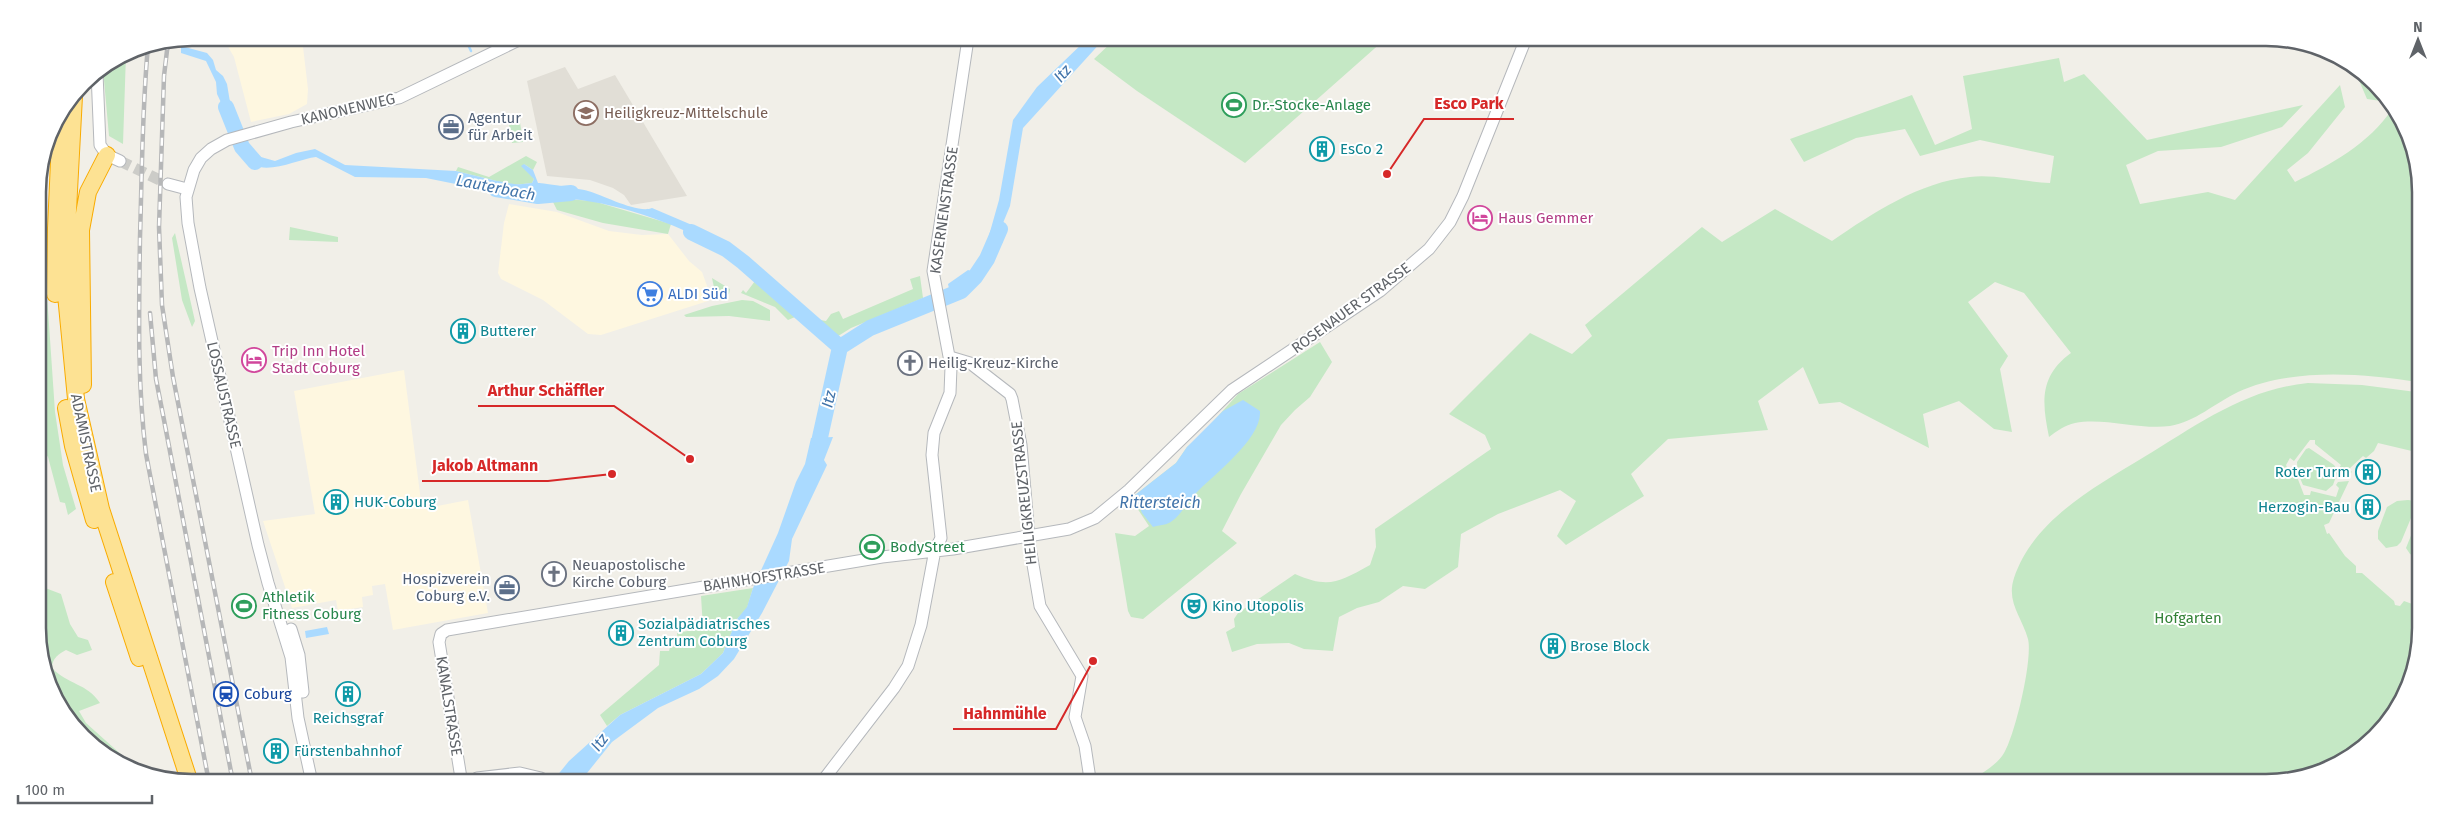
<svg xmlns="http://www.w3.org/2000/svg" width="2458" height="820" font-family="'Fira Sans',sans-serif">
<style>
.commercial{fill:#fef7e0}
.education{fill:#e1ded6}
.green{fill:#c5e8c5}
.water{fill:#aadaff}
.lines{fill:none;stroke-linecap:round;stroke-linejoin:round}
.stream{stroke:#aadaff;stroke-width:2.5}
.river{stroke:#aadaff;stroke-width:16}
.minor-tunnel{stroke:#ccccc8;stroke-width:11;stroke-dasharray:11 5.5;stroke-linecap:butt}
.minor-casing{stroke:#b5b8bc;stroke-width:13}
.highway-casing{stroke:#f9ab00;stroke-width:18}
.minor{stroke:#fff;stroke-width:11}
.highway{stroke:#fde293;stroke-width:16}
.rail-casing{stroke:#b6b7b8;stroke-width:4.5}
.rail{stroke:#fff;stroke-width:2.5;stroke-dasharray:8;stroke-linecap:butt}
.labels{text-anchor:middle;stroke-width:4;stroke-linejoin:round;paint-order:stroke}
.leisure-label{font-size:15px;fill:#27864d;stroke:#fff;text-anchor:start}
.street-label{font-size:15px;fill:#5f6368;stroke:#fff}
.education-label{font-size:15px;fill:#785e54;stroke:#fff;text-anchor:start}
.service-label{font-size:15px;fill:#4e5e75;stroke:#fff;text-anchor:start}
.culture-label{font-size:15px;fill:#0d838f;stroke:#fff;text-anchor:start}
.hotel-label{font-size:15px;fill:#b23c85;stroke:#fff;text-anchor:start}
.shop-label{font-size:15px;fill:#366cbe;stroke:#fff;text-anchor:start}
.worship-label{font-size:15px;fill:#5b616d;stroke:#fff;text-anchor:start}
.park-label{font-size:15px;fill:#348238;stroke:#fff}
.transit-label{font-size:15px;fill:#164399;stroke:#fff;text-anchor:start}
.water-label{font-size:16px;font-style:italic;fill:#4174aa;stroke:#fff}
.rim{fill:none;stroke:#5f6368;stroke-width:2.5}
.leader{fill:none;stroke:#d62828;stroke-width:2}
.callout-dot{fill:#d62828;stroke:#fff;stroke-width:2}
.callout-label{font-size:16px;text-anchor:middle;font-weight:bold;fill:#d62828;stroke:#fff;stroke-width:4;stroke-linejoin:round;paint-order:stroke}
</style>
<rect width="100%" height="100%" fill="#f1efe8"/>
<path class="commercial" d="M 223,38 L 302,38 L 308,89 L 307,104 L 289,114 L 251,122 L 234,57 Z
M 509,204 L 557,212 L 609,231 L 642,235 L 668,234 L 689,261 L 702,272 L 710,294 L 708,301 L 601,335 L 588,334 L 543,300 L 501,279 L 498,273 L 504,223 Z
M 404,370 L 422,509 L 468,500 L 488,613 L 393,630 L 385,584 L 372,586 L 373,595 L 362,597 L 363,607 L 338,611 L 336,600 L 292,608 L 263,521 L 315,514 L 294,391 Z"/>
<path class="education" d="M 565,67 L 578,89 L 615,75 L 687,196 L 631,205 L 624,195 L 613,188 L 590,180 L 547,176 L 527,81 Z"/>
<path class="green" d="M 1114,40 L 1383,41 L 1245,163 L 1137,91 L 1094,59 Z
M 126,54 L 123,144 L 109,136 L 103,69 Z
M 2059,58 L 2064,82 L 2084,74 L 2147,140 L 2303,105 L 2282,127 L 2221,147 L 2158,151 L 2126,165 L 2140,204 L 2208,192 L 2235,200 L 2340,85 L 2345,107 L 2308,153 L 2287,170 L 2295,182 C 2331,164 2369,144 2392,109 L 2418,162 L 2417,382 C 2361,373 2290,368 2238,392 C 2215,403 2195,422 2170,426 C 2140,430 2103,417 2075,423 C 2065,425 2057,431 2049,437 C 2042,403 2039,376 2071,353 L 2024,293 L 1995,282 L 1968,302 L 2008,356 L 2000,369 L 2012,432 L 1994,429 L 1959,401 L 1923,414 L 1929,448 L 1840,402 L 1819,404 L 1803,367 L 1758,401 L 1768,430 L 1668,439 L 1631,474 L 1644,496 L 1566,545 L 1557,536 L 1576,501 L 1560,490 L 1498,514 L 1461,534 L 1458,567 L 1425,589 L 1403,586 L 1379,602 L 1357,608 L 1339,617 L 1333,651 L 1304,649 L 1289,643 L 1257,644 L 1232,652 L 1226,632 L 1235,627 L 1234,619 L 1238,613 L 1295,574 C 1329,589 1339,582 1370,565 L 1376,547 L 1375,529 L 1491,449 L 1485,435 L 1449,414 L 1530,333 L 1572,354 L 1592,336 L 1585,325 L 1702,227 L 1722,242 L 1775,209 L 1832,241 C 1873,213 1919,182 1970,177 C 1994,174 2025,182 2050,183 L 2054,156 L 1980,140 L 1920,156 L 1905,129 L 1856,138 L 1804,162 L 1790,139 L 1912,95 L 1935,145 L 1972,129 L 1963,76 Z
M 2358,69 L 2382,90 L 2388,102 L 2367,99 L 2355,71 Z
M 519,116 L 523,142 L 512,143 L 508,118 Z
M 526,156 L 537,162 L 533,170 L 524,164 L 534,179 L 532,183 L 513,185 L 456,171 L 458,167 L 489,177 Z
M 551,198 L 593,201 L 671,224 L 668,234 L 603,223 L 557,210 Z
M 290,227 L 338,237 L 338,242 L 289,240 Z
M 175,233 L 195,321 L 192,327 L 182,300 L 172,238 Z
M 38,265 L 45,266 L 55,412 L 63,465 L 76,509 L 68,515 L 65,503 L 60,502 L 48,457 L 39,445 L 42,415 Z
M 920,276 L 923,298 L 851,328 L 835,338 L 814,319 L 826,321 L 831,314 L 839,311 L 843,319 L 913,289 L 910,279 Z
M 712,278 L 730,289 L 729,294 L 716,297 Z
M 755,281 L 795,317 L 788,320 L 775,307 L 741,293 L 743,290 L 746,293 Z
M 742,300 L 753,301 L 770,310 L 770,321 L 729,316 L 686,317 L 684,315 L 712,306 Z
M 1320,342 L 1332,362 L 1310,397 L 1295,410 L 1281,425 L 1241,494 L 1222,531 L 1237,543 L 1143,619 L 1131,617 L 1128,611 L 1115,533 L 1135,536 L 1149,526 L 1137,508 L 1135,495 L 1176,463 L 1187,447 L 1200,436 L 1238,394 Z
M 2308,383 L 2362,385 L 2416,392 L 2416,452 L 2378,443 L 2374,451 L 2366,458 L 2363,456 L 2349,469 L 2352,472 L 2345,477 L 2341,474 L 2339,468 L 2341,465 L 2315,444 L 2315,440 L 2310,440 L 2294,461 L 2290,458 L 2286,465 L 2289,472 L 2294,469 L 2304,495 L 2310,495 L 2311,491 L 2336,497 L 2339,488 L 2336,485 L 2338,482 L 2349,481 L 2329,523 L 2324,525 L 2327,534 L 2329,533 L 2345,556 L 2356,566 L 2356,573 L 2362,573 L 2394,601 L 2395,605 L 2400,606 L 2404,601 L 2415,605 L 2415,668 L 2395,714 L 2360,750 L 2316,774 L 2276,782 L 1969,781 C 1981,774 1997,765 2004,753 C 2015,735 2033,659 2028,639 C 2022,617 2006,602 2014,578 C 2034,519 2095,487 2144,457 C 2197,425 2245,389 2308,383 Z
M 2309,448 L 2334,465 L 2338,471 L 2333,485 L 2326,491 L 2303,485 L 2300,478 L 2303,476 L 2298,475 L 2297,462 L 2306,449 Z
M 2408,500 L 2416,501 L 2416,506 L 2401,542 L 2397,546 L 2386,548 L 2378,539 L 2378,531 L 2387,507 L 2397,501 Z
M 2416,523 L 2416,557 L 2410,554 L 2406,548 Z
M 40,586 L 61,594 L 70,624 L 78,637 L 88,640 L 92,650 L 77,655 L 66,650 C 59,654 52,658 52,668 C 68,685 87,683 100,703 L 79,711 L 86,723 L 134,766 L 136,771 L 114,762 L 76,730 L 40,658 Z
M 753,588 L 747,608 L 737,619 L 723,653 L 701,674 L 620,715 L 607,726 L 600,715 L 659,665 L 660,651 L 669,651 L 670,647 L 678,646 L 677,633 L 703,628 L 701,596 Z"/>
<path class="water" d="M 1086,40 L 1103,40 L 1023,128 L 1010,206 L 1003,223 L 1003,242 L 995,253 L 986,246 L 999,200 L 1013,120 L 1037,87 Z
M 181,46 L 207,53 L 213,60 L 216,70 L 223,76 L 227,84 L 230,102 L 239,125 L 230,128 L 226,113 L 217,94 L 216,82 L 206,61 L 181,53 Z
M 248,143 L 254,155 L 275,161 L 296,153 L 315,149 L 345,165 L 456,171 L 513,185 L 532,183 L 534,179 L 521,166 L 524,164 L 533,170 L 538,183 C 543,183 582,189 588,191 C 603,195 638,214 652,208 L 692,225 L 712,237 L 711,243 C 664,219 603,198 551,198 L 550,193 L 535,189 L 510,195 L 426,178 L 355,177 L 316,157 C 298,159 262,178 248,160 C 245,156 243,150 240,146 Z
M 968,270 L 984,275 L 970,292 L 952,303 L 948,284 Z
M 1243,400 L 1260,411 C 1262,439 1213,475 1195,494 C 1187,502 1181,515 1172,521 C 1168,525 1159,525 1153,527 L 1142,513 L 1135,495 L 1176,463 L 1187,447 L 1223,411 Z
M 833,437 L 824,460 L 827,465 L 792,539 L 789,561 L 762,613 L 734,659 L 718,676 L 699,689 L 658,708 L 612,742 L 583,778 L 558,778 L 556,777 L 569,761 L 620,715 L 701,674 L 723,653 L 737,619 L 747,607 L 753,588 L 778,533 L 796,482 L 805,464 L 811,438 Z
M 327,627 L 329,634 L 306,638 L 305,631 Z"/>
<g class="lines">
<path class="stream" d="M 465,38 L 471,51"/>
<path class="river" d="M 226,107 L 242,147 L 255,162
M 496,189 L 538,196 L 571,193
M 691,232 L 726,249 L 743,262 L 840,347
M 815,460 L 840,347 L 870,328 L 961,291 L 975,277 L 987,259 L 1000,229"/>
<path class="minor-tunnel" d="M 120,161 L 168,184"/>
<defs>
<path id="minor" d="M 97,73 L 100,145 L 107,155 L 120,161
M 168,184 L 187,189
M 950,357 L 970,363 L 1010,394 L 1012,399 L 1021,445 L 1030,547 L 1040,606 L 1082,676 L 1075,717 L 1085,746 L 1090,779
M 291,629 L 299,655 L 303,692
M 311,778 L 298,718 L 291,657 L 268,583 L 258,545 L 200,288 L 188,223 L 186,197 L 194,170 L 201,158 L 211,149 L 227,140 L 291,122 L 399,98 L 523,38
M 461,778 L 439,642 L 441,634 L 447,630 L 882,557 L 953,549 L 1069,529 L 1095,518 L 1129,490 L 1232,390 L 1380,291 L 1429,249 L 1450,222 L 1463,196 L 1525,41
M 477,778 L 520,773 L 541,778
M 824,779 L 894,688 L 908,666 L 921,625 L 935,550 L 941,538 L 932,455 L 934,433 L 950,393 L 951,367 L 933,271 L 968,39"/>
<path id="highway" d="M 74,96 L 67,229 L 66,295 L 76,399 L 101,509 L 188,777
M 55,294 L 56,228 L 61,117
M 83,385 L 81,230 L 88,192 L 107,155
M 66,408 L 73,446 L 94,520
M 114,582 L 139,658"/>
</defs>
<use href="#minor" class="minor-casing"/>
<use href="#highway" class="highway-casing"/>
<use href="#minor" class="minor"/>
<use href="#highway" class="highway"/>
<defs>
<path id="rail" d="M 168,42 L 164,76 L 159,227 L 162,305 L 173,377 L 251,777
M 148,46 C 142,110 142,173 140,237 C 139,310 137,382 146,454 L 208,777
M 150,313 L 156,379 L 164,420 L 232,777"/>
</defs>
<use href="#rail" class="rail-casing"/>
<use href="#rail" class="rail"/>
</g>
<defs>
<symbol id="stadium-ring" viewBox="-11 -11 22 22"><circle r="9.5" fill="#fff" stroke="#2e9e5b" stroke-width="1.5"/><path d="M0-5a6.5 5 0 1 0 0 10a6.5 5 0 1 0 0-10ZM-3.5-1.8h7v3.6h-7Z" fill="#2e9e5b"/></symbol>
<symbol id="school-ring" viewBox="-11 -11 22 22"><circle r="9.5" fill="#fff" stroke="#8d6e63" stroke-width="1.5"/><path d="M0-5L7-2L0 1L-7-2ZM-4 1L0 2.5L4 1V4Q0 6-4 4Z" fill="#8d6e63"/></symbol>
<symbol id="office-ring" viewBox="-11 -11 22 22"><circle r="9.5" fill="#fff" stroke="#5c6f8a" stroke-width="1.5"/><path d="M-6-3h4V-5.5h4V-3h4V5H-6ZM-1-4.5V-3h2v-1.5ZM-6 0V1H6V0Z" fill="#5c6f8a"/></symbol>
<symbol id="building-ring" viewBox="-11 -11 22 22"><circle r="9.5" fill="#fff" stroke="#0f9aa8" stroke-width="1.5"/><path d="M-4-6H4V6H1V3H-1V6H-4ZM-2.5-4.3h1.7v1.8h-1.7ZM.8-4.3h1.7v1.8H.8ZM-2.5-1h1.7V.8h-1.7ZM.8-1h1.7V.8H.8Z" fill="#0f9aa8"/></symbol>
<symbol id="hotel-ring" viewBox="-11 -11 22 22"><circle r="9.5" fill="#fff" stroke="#d1479c" stroke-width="1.5"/><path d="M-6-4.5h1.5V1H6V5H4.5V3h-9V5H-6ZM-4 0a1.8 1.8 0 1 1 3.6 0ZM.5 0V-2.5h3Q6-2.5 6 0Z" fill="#d1479c"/></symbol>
<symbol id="supermarket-ring" viewBox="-11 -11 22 22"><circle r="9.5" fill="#fff" stroke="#3f7fe0" stroke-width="1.5"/><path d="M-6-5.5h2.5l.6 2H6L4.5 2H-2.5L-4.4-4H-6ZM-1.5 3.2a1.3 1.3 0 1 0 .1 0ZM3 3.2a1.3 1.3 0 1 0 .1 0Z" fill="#3f7fe0"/></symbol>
<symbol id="church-ring" viewBox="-11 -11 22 22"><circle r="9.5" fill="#fff" stroke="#6b7280" stroke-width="1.5"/><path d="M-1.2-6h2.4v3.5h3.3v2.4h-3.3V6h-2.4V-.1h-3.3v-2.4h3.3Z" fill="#6b7280"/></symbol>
<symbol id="theatre-ring" viewBox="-11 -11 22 22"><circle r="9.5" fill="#fff" stroke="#0f9aa8" stroke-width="1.5"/><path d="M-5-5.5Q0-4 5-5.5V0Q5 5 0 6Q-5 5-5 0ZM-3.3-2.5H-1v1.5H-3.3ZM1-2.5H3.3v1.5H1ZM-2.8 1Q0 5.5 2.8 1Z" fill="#0f9aa8"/></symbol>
<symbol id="station-ring" viewBox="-11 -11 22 22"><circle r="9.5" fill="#fff" stroke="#1a4fb4" stroke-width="1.5"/><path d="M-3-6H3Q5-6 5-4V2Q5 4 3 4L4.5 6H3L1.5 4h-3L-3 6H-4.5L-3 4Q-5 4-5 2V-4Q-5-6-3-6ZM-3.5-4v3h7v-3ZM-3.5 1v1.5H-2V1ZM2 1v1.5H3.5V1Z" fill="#1a4fb4"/></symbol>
</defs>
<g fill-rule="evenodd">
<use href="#stadium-ring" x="1220" y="91" width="28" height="28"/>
<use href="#school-ring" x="572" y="99" width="28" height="28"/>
<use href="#office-ring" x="437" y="113" width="28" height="28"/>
<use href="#building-ring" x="1308" y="135" width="28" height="28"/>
<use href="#hotel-ring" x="1466" y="204" width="28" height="28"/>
<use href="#supermarket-ring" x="636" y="280" width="28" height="28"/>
<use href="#building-ring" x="449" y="317" width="28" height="28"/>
<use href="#hotel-ring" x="240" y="346" width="28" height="28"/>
<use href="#church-ring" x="896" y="349" width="28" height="28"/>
<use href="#building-ring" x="2354" y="458" width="28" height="28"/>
<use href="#building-ring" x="322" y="488" width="28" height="28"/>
<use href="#building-ring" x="2354" y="493" width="28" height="28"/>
<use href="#stadium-ring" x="858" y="533" width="28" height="28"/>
<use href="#church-ring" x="540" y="560" width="28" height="28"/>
<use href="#office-ring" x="493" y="574" width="28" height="28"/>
<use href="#stadium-ring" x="230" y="592" width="28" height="28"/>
<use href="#theatre-ring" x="1180" y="592" width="28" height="28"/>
<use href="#building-ring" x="607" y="619" width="28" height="28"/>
<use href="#building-ring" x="1539" y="632" width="28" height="28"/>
<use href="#station-ring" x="212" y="680" width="28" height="28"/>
<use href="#building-ring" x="334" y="680" width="28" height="28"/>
<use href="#building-ring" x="262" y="737" width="28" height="28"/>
</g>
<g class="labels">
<g class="leisure-label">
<text x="1252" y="110">Dr.-Stocke-Anlage</text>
<text x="890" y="552">BodyStreet</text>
<text x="262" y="602">Athletik<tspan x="262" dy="17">Fitness Coburg</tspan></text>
</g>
<g class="street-label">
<text transform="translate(348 109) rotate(-13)" y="5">KANONENWEG</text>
<text transform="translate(944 210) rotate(-82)" y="5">KASERNENSTRASSE</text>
<text transform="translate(1351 308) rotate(-36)" y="5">ROSENAUER STRASSE</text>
<text transform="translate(224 395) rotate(77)" y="5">LOSSAUSTRASSE</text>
<text transform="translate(86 443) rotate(78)" y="5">ADAMISTRASSE</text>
<text transform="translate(1024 493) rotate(-96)" y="5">HEILIGKREUZSTRASSE</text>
<text transform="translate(764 577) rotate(-9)" y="5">BAHNHOFSTRASSE</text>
<text transform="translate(449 706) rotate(81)" y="5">KANALSTRASSE</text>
</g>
<g class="education-label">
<text x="604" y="118">Heiligkreuz-Mittelschule</text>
</g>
<g class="service-label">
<text x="468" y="123">Agentur<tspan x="468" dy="17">für Arbeit</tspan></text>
<text x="490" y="584" text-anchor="end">Hospizverein<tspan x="490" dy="17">Coburg e.V.</tspan></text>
</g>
<g class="culture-label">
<text x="1340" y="154">EsCo 2</text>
<text x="480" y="336">Butterer</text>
<text x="2350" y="477" text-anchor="end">Roter Turm</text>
<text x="354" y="507">HUK-Coburg</text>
<text x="2350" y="512" text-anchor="end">Herzogin-Bau</text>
<text x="1212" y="611">Kino Utopolis</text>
<text x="638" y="629">Sozialpädiatrisches<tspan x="638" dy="17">Zentrum Coburg</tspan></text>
<text x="1570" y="651">Brose Block</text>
<text x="348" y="723" text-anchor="middle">Reichsgraf</text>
<text x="294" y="756">Fürstenbahnhof</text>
</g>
<g class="hotel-label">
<text x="1498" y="223">Haus Gemmer</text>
<text x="272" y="356">Trip Inn Hotel<tspan x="272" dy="17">Stadt Coburg</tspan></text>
</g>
<g class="shop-label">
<text x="668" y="299">ALDI Süd</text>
</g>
<g class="worship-label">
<text x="928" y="368">Heilig-Kreuz-Kirche</text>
<text x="572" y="570">Neuapostolische<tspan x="572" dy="17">Kirche Coburg</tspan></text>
</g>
<g class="park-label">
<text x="2188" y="623">Hofgarten</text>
</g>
<g class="transit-label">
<text x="244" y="699">Coburg</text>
</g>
<g class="water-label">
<text transform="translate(1062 73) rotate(-48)" y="6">Itz</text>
<text transform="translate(496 187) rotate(11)" y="6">Lauterbach</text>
<text transform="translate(828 399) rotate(-77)" y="6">Itz</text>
<text x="1160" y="508">Rittersteich</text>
<text transform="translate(599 742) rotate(-53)" y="6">Itz</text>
</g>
</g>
<path d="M0 0H2458V820H0ZM192 46H2266A146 146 0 0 1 2412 192V628A146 146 0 0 1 2266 774H192A146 146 0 0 1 46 628V192A146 146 0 0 1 192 46Z" fill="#fff" fill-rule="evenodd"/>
<path class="rim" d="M192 46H2266A146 146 0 0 1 2412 192V628A146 146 0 0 1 2266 774H192A146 146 0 0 1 46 628V192A146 146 0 0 1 192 46Z"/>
<path class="leader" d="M1387 174L1424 119H1514M690 459L614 406H478M612 474L548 481H422M1093 661L1056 729H953"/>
<g class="callout-dot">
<circle cx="1387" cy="174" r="5"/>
<circle cx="690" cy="459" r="5"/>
<circle cx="612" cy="474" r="5"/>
<circle cx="1093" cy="661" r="5"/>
</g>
<g class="callout-label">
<text x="1469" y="109">Esco Park</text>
<text x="546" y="396">Arthur Schäffler</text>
<text x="485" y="471">Jakob Altmann</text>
<text x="1005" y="719">Hahnmühle</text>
</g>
<g transform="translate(2418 40)" stroke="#ffffff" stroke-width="4" paint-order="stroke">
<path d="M0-4L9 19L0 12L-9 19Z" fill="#5f6368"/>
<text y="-8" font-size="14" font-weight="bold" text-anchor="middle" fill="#5f6368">N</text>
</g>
<path d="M18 795v8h134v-8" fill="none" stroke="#5f6368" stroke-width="2.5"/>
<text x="25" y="795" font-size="15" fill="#5f6368" stroke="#ffffff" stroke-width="4" paint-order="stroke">100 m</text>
</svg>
